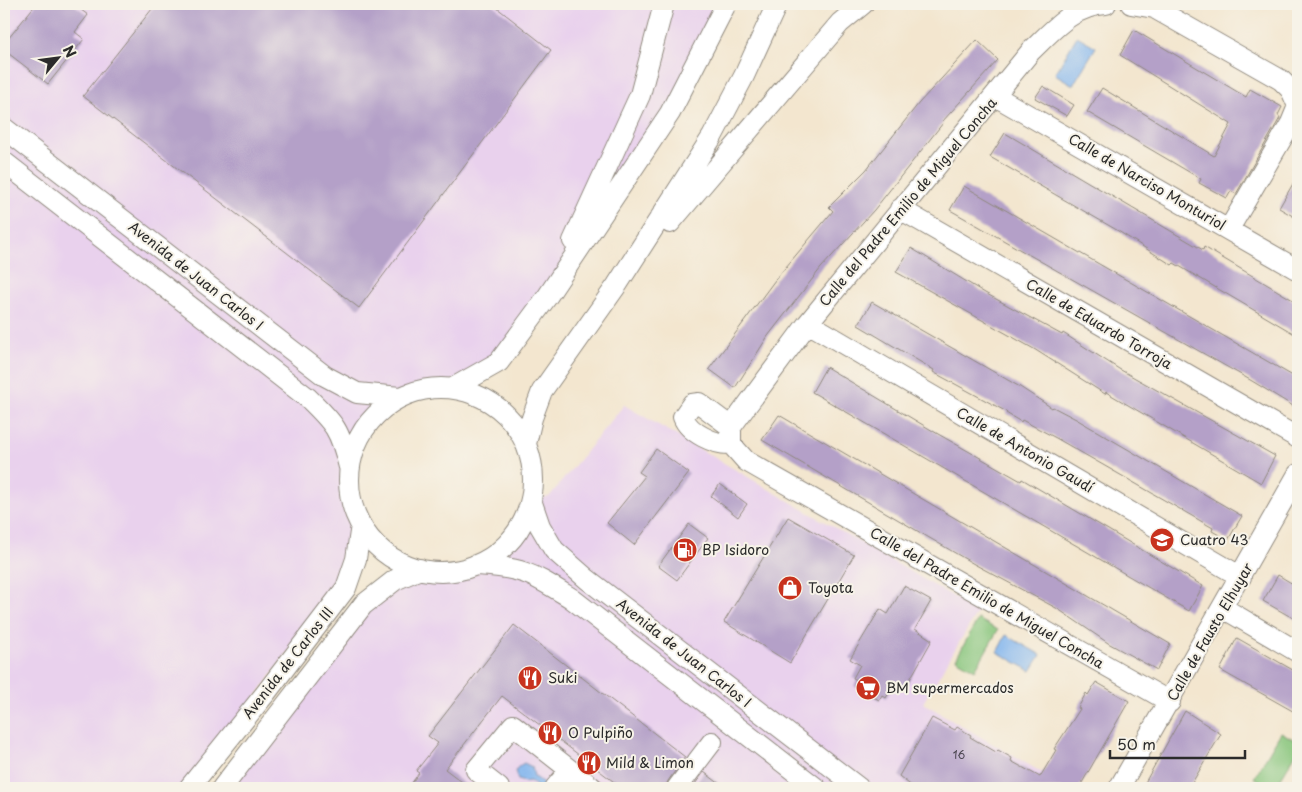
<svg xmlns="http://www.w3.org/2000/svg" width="1302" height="792" font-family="'Playpen Sans',sans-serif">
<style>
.built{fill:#e9d1ed}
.green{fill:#87c57b;stroke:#597853}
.water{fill:#80b4ee;stroke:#56708c}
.building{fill:#b4a0c8}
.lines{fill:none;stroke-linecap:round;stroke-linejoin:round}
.minor-casing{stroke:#8f887d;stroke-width:22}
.minor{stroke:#fff;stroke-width:20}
.labels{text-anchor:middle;stroke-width:4;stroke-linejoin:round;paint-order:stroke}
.number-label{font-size:11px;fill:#4d4852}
.street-label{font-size:14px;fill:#2b2b2b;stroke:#f7f3e8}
.poi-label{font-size:14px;fill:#2b2b2b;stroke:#f7f3e8;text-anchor:start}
</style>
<rect width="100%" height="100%" fill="#f7f3e8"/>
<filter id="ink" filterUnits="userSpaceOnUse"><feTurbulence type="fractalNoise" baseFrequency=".02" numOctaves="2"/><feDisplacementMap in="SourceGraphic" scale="10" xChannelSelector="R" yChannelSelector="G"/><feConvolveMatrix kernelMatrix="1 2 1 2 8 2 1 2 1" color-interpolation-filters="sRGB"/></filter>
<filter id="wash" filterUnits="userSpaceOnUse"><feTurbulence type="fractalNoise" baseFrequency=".0096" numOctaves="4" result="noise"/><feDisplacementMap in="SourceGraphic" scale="20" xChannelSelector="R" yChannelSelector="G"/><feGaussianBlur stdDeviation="1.12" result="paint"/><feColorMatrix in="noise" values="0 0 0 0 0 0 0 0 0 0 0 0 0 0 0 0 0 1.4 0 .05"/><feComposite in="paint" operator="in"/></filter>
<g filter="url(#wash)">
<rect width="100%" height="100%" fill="#f3e6cf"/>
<path class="built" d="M 4,4 L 726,4 L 670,113 L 499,362 L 453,388 L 427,388 L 400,397 L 385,406 L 365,427 L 353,453 L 349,469 L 350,498 L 361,525 L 356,559 L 189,788 L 4,788 Z
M 624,405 L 978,611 L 923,703 L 1068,788 L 222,788 L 363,605 L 420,569 L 434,572 L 462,570 L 488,559 L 500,550 L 520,527 L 531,500 L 549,497 Z"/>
<path class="green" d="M 978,619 L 998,630 L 975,670 L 956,659 Z
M 1281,732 L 1298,742 L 1298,750 L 1275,788 L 1254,778 Z"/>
<path class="water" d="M 1077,36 L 1096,47 L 1073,85 L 1055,74 Z
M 1006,635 L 1041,655 L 1031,671 L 997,652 Z
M 524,763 L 532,767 L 534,776 L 550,788 L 539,788 L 530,781 L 524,782 L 518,780 L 515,771 L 519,766 Z"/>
<g id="blocks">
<path class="building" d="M 36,4 L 73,4 L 88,15 L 75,32 L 84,39 L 48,84 L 4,50 L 4,44 Z
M 156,4 L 492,4 L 551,50 L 359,308 L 83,96 Z
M 1134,30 L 1246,97 L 1250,89 L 1282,107 L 1278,115 L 1280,118 L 1236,194 L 1231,191 L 1227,198 L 1199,183 L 1201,179 L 1087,112 L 1102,88 L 1214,156 L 1231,124 L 1120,55 Z
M 977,40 L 998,60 L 942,122 L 943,123 L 874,210 L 821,268 L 768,336 L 735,388 L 709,369 L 775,280 L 833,211 L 829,207 L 866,170 L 919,103 Z
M 1043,86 L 1074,105 L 1067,116 L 1035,98 Z
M 1005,133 L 1203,250 L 1204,247 L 1298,303 L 1298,336 L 1174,263 L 1172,265 L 1115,229 L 990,157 Z
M 1298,175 L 1298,219 L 1279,208 Z
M 964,186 L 1298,379 L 1298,409 L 1252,381 L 950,210 Z
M 911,248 L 985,293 L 1062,335 L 1063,333 L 1119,369 L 1275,456 L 1261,483 L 1106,392 L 1105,394 L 1034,349 L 896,272 Z
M 872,302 L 1020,387 L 1052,408 L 1053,407 L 1076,419 L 1242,516 L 1228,540 L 1212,531 L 1213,528 L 1056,438 L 1022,420 L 1021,422 L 1006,413 L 1007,412 L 933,372 L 934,370 L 858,325 Z
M 826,367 L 938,434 L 1021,481 L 1022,479 L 1203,586 L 1189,611 L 812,392 Z
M 779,415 L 1170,644 L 1157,670 L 1108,643 L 1058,609 L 974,564 L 762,440 Z
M 656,449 L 689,473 L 634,545 L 607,523 L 645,476 L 639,472 Z
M 720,484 L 747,504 L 738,517 L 711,496 Z
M 788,517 L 854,555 L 790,663 L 724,622 Z
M 689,524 L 708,538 L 677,580 L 658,566 Z
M 1278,575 L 1298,587 L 1298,621 L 1263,601 Z
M 904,586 L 931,601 L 915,629 L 932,640 L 904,690 L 894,684 L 886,698 L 882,695 L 879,700 L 854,686 L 857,680 L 853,678 L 860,665 L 850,659 L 880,609 L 888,614 Z
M 514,625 L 685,757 L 668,781 L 665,788 L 622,788 L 502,696 L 445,769 L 470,788 L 408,788 L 419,773 L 416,771 L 438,743 L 428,736 Z
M 1237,638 L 1298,673 L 1298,714 L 1220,670 Z
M 1096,682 L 1129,701 L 1079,788 L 914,788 L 899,776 L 932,718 L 955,730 L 957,727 L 971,735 L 970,737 L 996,752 L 998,750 L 1012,758 L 1011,761 L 1040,777 L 1056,750 L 1054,749 L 1080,709 L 1078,708 L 1086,693 L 1088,695 Z
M 1185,711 L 1221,734 L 1189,788 L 1142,788 Z
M 704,772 L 725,788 L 692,788 Z"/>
</g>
</g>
<g filter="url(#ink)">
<use href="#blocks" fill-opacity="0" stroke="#8f887d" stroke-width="1"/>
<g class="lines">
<defs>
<path id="minor" d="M 1106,4 C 1073,6 1054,29 1031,51 L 808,323 L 731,427 L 731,444 L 746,461 L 1170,702
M 1131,4 L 1154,8 L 1281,80 L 1291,90 L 1298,106 L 1291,123 L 1229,229
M 995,96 L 1298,270
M 4,128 L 325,376 L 357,393 L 400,397
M 4,162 L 308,398 C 335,424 340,430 349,467
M 900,209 L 1298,438
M 670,223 L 840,23 L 863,4
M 573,241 L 640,95 L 664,4
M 808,323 L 1241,577
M 453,388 L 499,362 L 547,297 L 670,113 L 726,4
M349 480a92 92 0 1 1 184 0a92 92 0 1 1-184 0Z
M 526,444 L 532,418 L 542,391 L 617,285 L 712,137 L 744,76 L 777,4
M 731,444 C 715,445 689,433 683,417 L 692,404 L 699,403 L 731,427
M 531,500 L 540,526 L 554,550 L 587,579 L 859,788
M 475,565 C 523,567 532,574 571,598 L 816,788
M 1223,608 L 1298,652
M 189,788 L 265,694 L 346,588 L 356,559 L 361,525
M 222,788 L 363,605 L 395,580 L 420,569
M 499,788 L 476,770 L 513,725 L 593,788
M 555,788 L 570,770
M 677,788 L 712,742
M 1119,788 L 1298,474"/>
</defs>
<use href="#minor" class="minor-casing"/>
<use href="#minor" class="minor"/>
</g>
</g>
<defs>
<symbol id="school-disc" viewBox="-11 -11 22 22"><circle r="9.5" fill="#c8321e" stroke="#f7f3e8"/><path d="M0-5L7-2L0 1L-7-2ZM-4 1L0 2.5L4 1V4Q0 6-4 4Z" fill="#fff"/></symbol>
<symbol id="fuel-disc" viewBox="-11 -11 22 22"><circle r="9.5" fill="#c8321e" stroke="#f7f3e8"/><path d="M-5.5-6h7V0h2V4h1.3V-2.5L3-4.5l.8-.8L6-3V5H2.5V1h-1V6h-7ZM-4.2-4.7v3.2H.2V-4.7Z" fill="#fff"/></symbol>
<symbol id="shop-disc" viewBox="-11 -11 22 22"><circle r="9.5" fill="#c8321e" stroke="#f7f3e8"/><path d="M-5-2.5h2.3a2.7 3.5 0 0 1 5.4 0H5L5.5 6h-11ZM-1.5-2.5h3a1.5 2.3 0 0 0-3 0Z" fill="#fff"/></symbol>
<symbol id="restaurant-disc" viewBox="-11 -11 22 22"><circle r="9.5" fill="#c8321e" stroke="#f7f3e8"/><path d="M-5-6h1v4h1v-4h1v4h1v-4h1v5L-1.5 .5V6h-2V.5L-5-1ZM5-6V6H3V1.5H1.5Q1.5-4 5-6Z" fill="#fff"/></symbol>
<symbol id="supermarket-disc" viewBox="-11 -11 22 22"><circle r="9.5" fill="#c8321e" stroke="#f7f3e8"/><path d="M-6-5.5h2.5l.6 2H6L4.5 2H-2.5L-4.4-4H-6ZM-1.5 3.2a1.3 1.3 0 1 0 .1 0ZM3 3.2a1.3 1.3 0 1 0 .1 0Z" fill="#fff"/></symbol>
</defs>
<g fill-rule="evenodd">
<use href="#school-disc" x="1148" y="526" width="28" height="28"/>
<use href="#fuel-disc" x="671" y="536" width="28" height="28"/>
<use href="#shop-disc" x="776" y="574" width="28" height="28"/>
<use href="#restaurant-disc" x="516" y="664" width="28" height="28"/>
<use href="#supermarket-disc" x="854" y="674" width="28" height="28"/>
<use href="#restaurant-disc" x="536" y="719" width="28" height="28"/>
<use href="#restaurant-disc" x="575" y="749" width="28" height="28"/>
</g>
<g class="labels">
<g class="number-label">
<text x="959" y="759">16</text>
</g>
<g class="street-label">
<text transform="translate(1147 182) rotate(30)" y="5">Calle de Narciso Monturiol</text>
<text transform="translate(908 202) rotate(-50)" y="5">Calle del Padre Emilio de Miguel Concha</text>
<text transform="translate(196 276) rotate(38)" y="5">Avenida de Juan Carlos I</text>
<text transform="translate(1099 324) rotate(30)" y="5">Calle de Eduardo Torroja</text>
<text transform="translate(1025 450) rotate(30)" y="5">Calle de Antonio Gaudí</text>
<text transform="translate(987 598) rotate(30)" y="5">Calle del Padre Emilio de Miguel Concha</text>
<text transform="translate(1210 632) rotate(-60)" y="5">Calle de Fausto Elhuyar</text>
<text transform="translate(684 653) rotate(38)" y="5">Avenida de Juan Carlos I</text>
<text transform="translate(288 663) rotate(-52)" y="5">Avenida de Carlos III</text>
</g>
<g class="poi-label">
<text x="1180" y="545">Cuatro 43</text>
<text x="702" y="555">BP Isidoro</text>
<text x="808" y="593">Toyota</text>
<text x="548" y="683">Suki</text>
<text x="886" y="693">BM supermercados</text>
<text x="568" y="738">O Pulpiño</text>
<text x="606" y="768">Mild &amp; Limon</text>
</g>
</g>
<rect width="1302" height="792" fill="none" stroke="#f7f3e8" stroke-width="20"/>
<g transform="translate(58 58) rotate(61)" stroke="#f7f3e8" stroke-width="4" paint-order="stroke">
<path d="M0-4L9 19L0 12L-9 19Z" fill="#2b2b2b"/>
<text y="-8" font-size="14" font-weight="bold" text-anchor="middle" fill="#2b2b2b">N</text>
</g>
<path d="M1110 750v8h135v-8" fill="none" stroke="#2b2b2b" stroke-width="2.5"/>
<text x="1117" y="750" font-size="15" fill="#2b2b2b" stroke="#f7f3e8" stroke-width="4" paint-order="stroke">50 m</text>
</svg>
